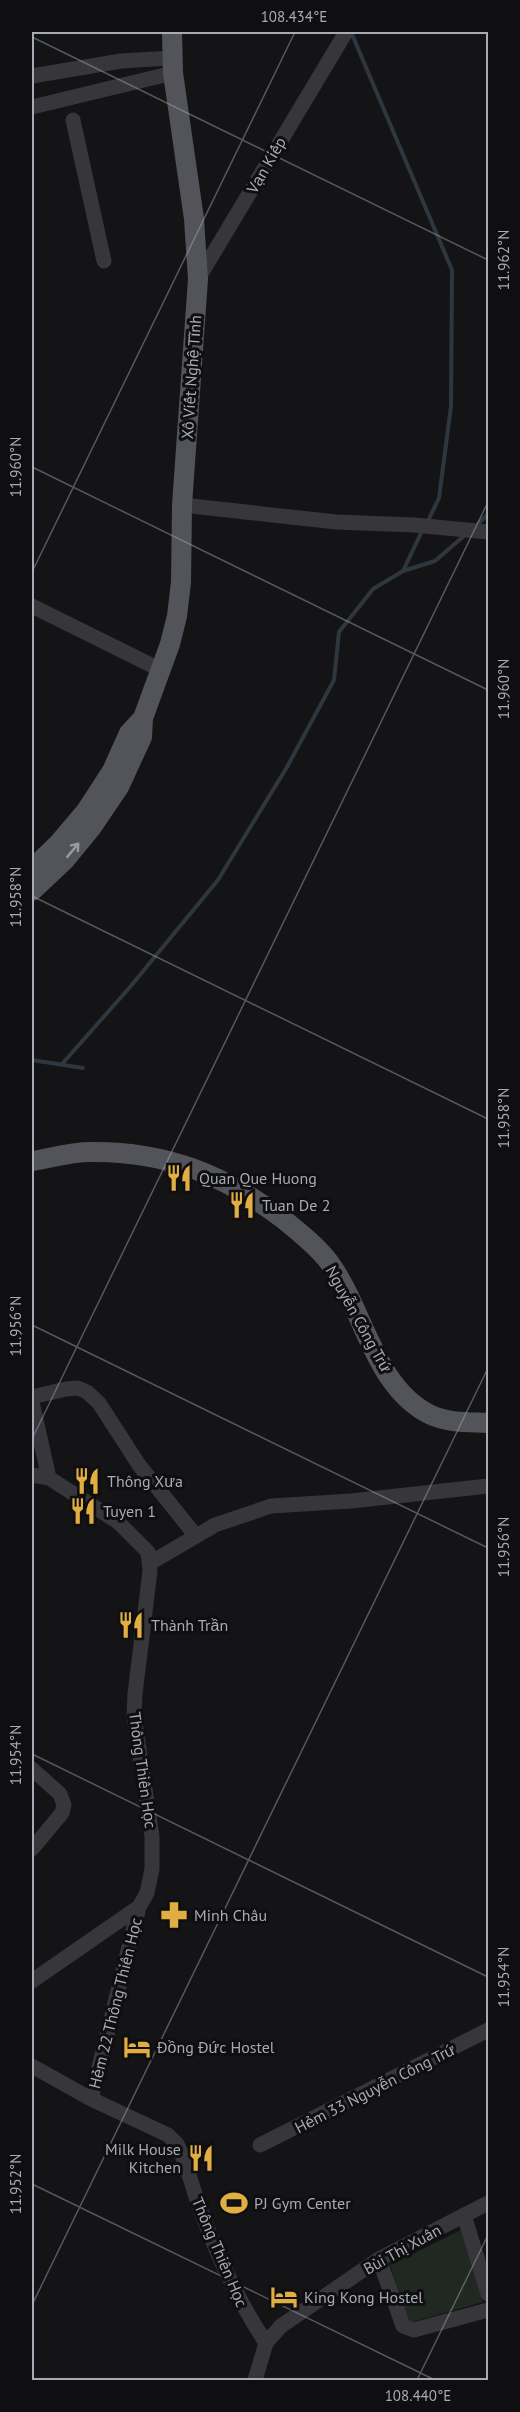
<svg xmlns="http://www.w3.org/2000/svg" width="520" height="2412" font-family="'PT Sans',sans-serif">
<style>
.green{fill:#212822}
.lines{fill:none;stroke-linecap:round;stroke-linejoin:round}
.stream{stroke:#2f373e;stroke-width:4}
.minor{stroke:#36363b;stroke-width:15}
.major{stroke:#525459;stroke-width:20}
.oneway{stroke:#969aa3}
.ticks{fill:none;stroke:#a7abb5;stroke-width:1.5;stroke-opacity:0.45}
.labels{text-anchor:middle;stroke-width:6;stroke-linejoin:round;paint-order:stroke}
.street-label{font-size:16px;fill:#a7abb5;stroke:#0f0f11}
.poi-label{font-size:16px;fill:#a7abb5;stroke:#0f0f11;text-anchor:start}
.neatline{fill:none;stroke:#a7abb5;stroke-width:2}
.ticks-label{font-size:15px;text-anchor:middle;fill:#a7abb5}
</style>
<rect width="100%" height="100%" fill="#141416"/>
<path class="green" d="M 461,2230 L 483,2302 L 409,2323 L 390,2265 Z"/>
<g class="lines">
<path class="stream" d="M 351,32 L 452,270 L 451,406 L 439,498 L 427,523
M 476,526 L 488,514
M 403,571 L 423,529
M 32,1060 L 83,1068
M 62,1064 L 130,987 L 218,880 L 287,767 L 334,680 L 339,632 L 373,589 L 403,571 L 435,561 L 465,535"/>
<path class="minor" d="M 32,76 L 121,61 L 171,58
M 32,107 L 173,73
M 73,120 L 104,261
M 198,279 L 346,32
M 182,505 L 336,522 L 414,525 L 488,532
M 32,606 L 161,670
M 32,1397 L 66,1389 L 78,1388 L 87,1392 L 99,1403 L 139,1465 L 196,1536
M 32,1402 L 49,1478
M 32,1475 L 49,1478 L 118,1522 L 148,1552 L 150,1571 L 135,1694 L 134,1716 L 152,1836 L 152,1869 L 147,1893 L 139,1907 L 32,1981
M 150,1563 L 215,1525 L 271,1506 L 351,1501 L 488,1486
M 32,1769 L 60,1794 L 64,1805 L 62,1813 L 32,1849
M 32,2066 L 91,2099 L 168,2135 L 177,2144 C 188,2166 193,2191 202,2214 C 219,2260 239,2302 266,2343
M 91,2099 L 139,1907
M 260,2145 L 488,2030
M 464,2215 L 488,2294
M 379,2259 L 403,2326 L 414,2330 L 488,2310
M 255,2380 L 266,2343 L 281,2326 L 379,2259 L 488,2203"/>
<path class="major" d="M 32,869 L 58,844 L 86,811 L 112,771 L 129,733 L 143,718
M 32,891 L 65,860 L 92,827 L 119,787 L 142,737 L 143,718 L 170,644 L 177,616 L 181,582 L 182,505 L 198,279 L 194,219 L 173,73 L 172,32
M 32,1161 C 51,1158 70,1152 90,1152 C 165,1151 223,1174 283,1219 C 299,1232 317,1246 329,1262 C 364,1309 374,1388 431,1415 C 448,1423 469,1422 488,1423"/>
</g>
<defs><path id="oneway-shaft" d="M-6 0H5M1.5-3L5.5 0L1.5 3" fill="none" stroke-width="1.6" stroke-linecap="round" stroke-linejoin="round" transform="scale(1.5)"/></defs>
<use class="oneway" href="#oneway-shaft" transform="translate(73 850) rotate(-50)"/>
<path class="ticks" d="M 32,37 L 488,260M 32,467 L 488,690M 32,572 L 295,32M 32,896 L 488,1119M 32,1325 L 488,1548M 32,1439 L 488,502M 32,1754 L 488,1977M 32,2184 L 435,2380M 32,2305 L 488,1368M 417,2380 L 488,2235"/>
<defs>
<symbol id="restaurant-bare" viewBox="-9 -9 18 18"><path d="M-5-6h1v4h1v-4h1v4h1v-4h1v5L-1.5 .5V6h-2V.5L-5-1ZM5-6V6H3V1.5H1.5Q1.5-4 5-6Z" fill="#e1ae41" stroke="#0f0f11" stroke-width="2.5" paint-order="stroke"/></symbol>
<symbol id="pharmacy-bare" viewBox="-9 -9 18 18"><path d="M-2-6h4v4h4v4h-4v4h-4v-4h-4v-4h4Z" fill="#e1ae41" stroke="#0f0f11" stroke-width="2.5" paint-order="stroke"/></symbol>
<symbol id="hotel-bare" viewBox="-9 -9 18 18"><path d="M-6-4.5h1.5V1H6V5H4.5V3h-9V5H-6ZM-4 0a1.8 1.8 0 1 1 3.6 0ZM.5 0V-2.5h3Q6-2.5 6 0Z" fill="#e1ae41" stroke="#0f0f11" stroke-width="2.5" paint-order="stroke"/></symbol>
<symbol id="stadium-bare" viewBox="-9 -9 18 18"><path d="M0-5a6.5 5 0 1 0 0 10a6.5 5 0 1 0 0-10ZM-3.5-1.8h7v3.6h-7Z" fill="#e1ae41" stroke="#0f0f11" stroke-width="2.5" paint-order="stroke"/></symbol>
</defs>
<g fill-rule="evenodd">
<use href="#restaurant-bare" x="160" y="1159" width="38" height="38"/>
<use href="#restaurant-bare" x="223" y="1186" width="38" height="38"/>
<use href="#restaurant-bare" x="68" y="1462" width="38" height="38"/>
<use href="#restaurant-bare" x="64" y="1492" width="38" height="38"/>
<use href="#restaurant-bare" x="112" y="1606" width="38" height="38"/>
<use href="#pharmacy-bare" x="155" y="1896" width="38" height="38"/>
<use href="#hotel-bare" x="118" y="2028" width="38" height="38"/>
<use href="#restaurant-bare" x="182" y="2139" width="38" height="38"/>
<use href="#stadium-bare" x="215" y="2184" width="38" height="38"/>
<use href="#hotel-bare" x="265" y="2278" width="38" height="38"/>
</g>
<g class="labels">
<g class="street-label">
<text transform="translate(266 165) rotate(-60)" y="6">Vạn Kiếp</text>
<text transform="translate(191 377) rotate(-86)" y="6">Xô Viết Nghệ Tĩnh</text>
<text transform="translate(359 1319) rotate(61)" y="6">Nguyễn Công Trứ</text>
<text transform="translate(143 1770) rotate(82)" y="6">Thông Thiên Học</text>
<text transform="translate(115 2003) rotate(-76)" y="6">Hẻm 22 Thông Thiên Học</text>
<text transform="translate(375 2088) rotate(-27)" y="6">Hẻm 33 Nguyễn Công Trứ</text>
<text transform="translate(402 2249) rotate(-29)" y="6">Bùi Thị Xuân</text>
<text transform="translate(220 2252) rotate(67)" y="6">Thông Thiên Học</text>
</g>
<g class="poi-label">
<text x="199" y="1184">Quan Que Huong</text>
<text x="262" y="1211">Tuan De 2</text>
<text x="107" y="1487">Thông Xưa</text>
<text x="103" y="1517">Tuyen 1</text>
<text x="151" y="1631">Thành Trần</text>
<text x="194" y="1921">Minh Châu</text>
<text x="157" y="2053">Đồng Đức Hostel</text>
<text x="181" y="2155" text-anchor="end">Milk House<tspan x="181" dy="18">Kitchen</tspan></text>
<text x="254" y="2209">PJ Gym Center</text>
<text x="304" y="2303">King Kong Hostel</text>
</g>
</g>
<rect width="520" height="2412" fill="none" stroke="#0f0f11" stroke-width="66"/>
<rect x="33" y="33" width="454" height="2346" class="neatline"/>
<g class="ticks-label">
<text x="294" y="22">108.434°E</text>
<text transform="translate(504 260) rotate(-90)" y="5">11.962°N</text>
<text transform="translate(16 467) rotate(-90)" y="5">11.960°N</text>
<text transform="translate(504 689) rotate(-90)" y="5">11.960°N</text>
<text transform="translate(16 897) rotate(-90)" y="5">11.958°N</text>
<text transform="translate(504 1118) rotate(-90)" y="5">11.958°N</text>
<text transform="translate(16 1326) rotate(-90)" y="5">11.956°N</text>
<text transform="translate(504 1547) rotate(-90)" y="5">11.956°N</text>
<text transform="translate(16 1755) rotate(-90)" y="5">11.954°N</text>
<text transform="translate(504 1977) rotate(-90)" y="5">11.954°N</text>
<text transform="translate(16 2184) rotate(-90)" y="5">11.952°N</text>
<text x="418" y="2401">108.440°E</text>
</g>
</svg>
